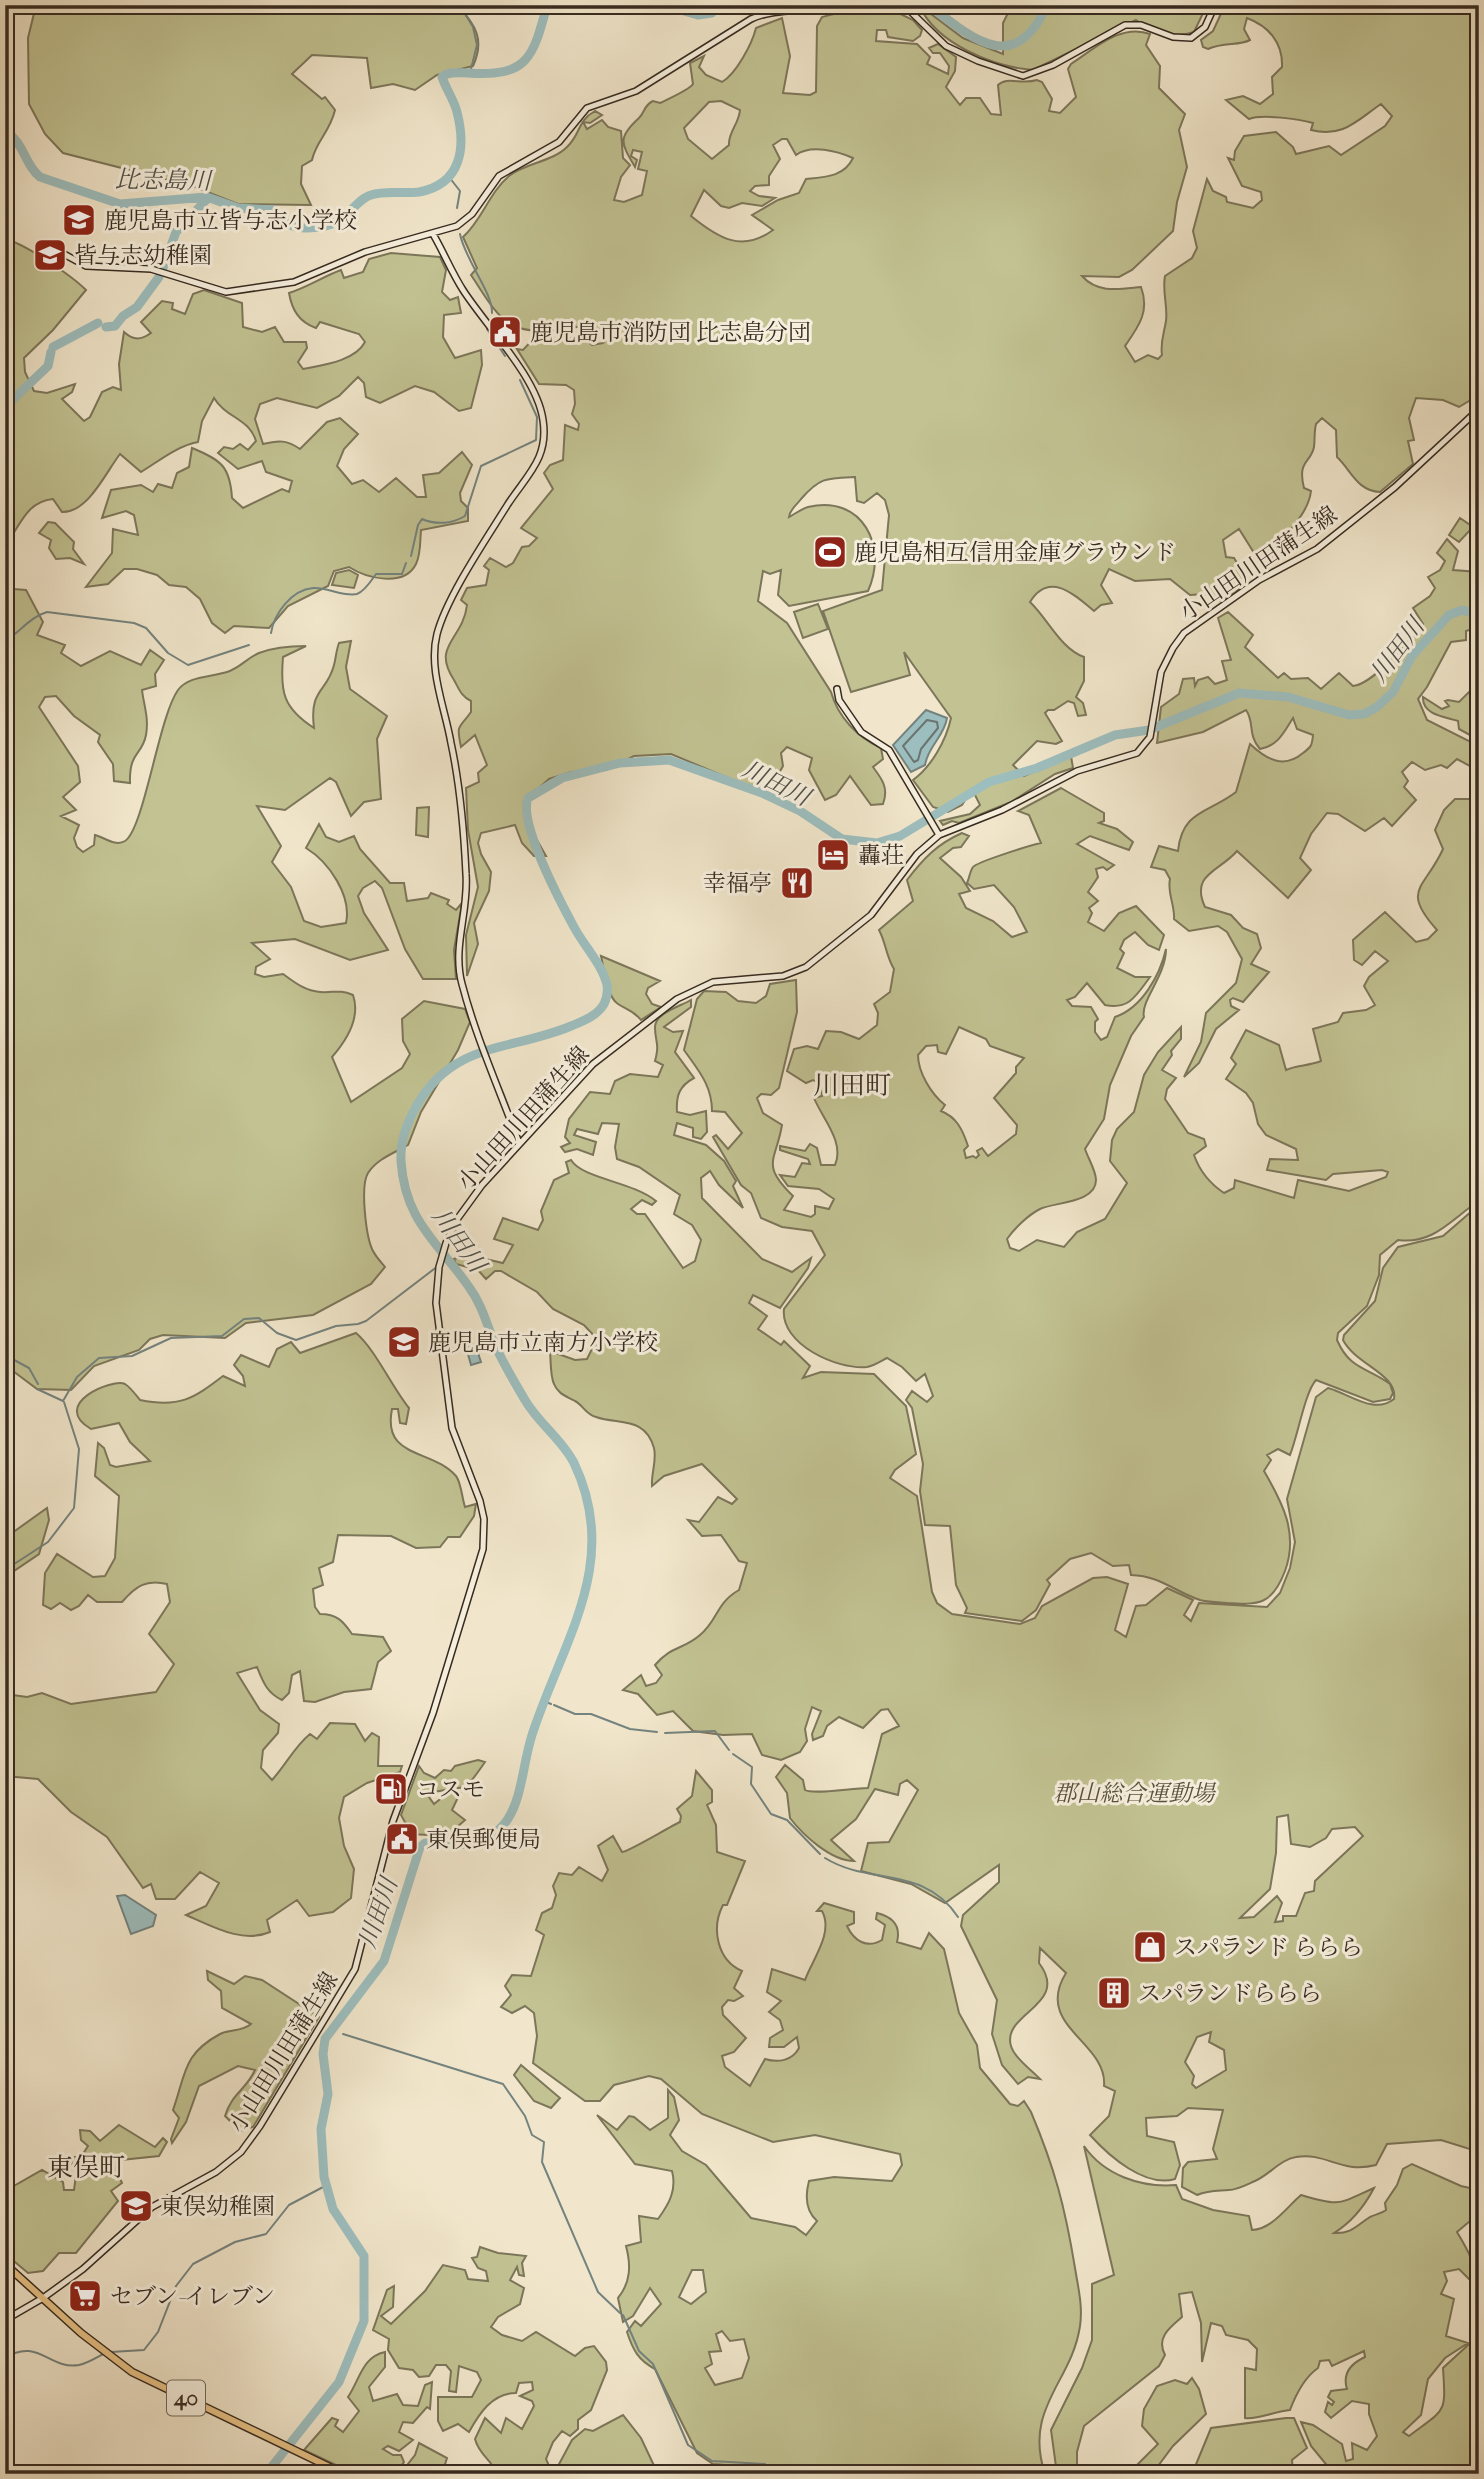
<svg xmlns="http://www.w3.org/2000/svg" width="1484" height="2479" font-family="'IM FELL French Canon','Noto Serif JP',serif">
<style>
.green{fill:#c2c292;stroke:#7c765a;stroke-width:2;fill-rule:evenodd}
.water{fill:#9dbebe;stroke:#74837f;stroke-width:2}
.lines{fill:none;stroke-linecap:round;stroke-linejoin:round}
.shore{stroke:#6a7470;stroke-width:2}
.stream{stroke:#74837f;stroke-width:2}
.river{stroke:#9dbebe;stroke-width:9}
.secondary-casing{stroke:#372b21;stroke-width:8}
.primary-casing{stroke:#372b21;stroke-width:9}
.secondary{stroke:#f6efdd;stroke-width:5}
.primary{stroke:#e8c386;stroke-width:6}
.labels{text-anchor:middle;stroke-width:6;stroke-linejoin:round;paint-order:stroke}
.shield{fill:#f6efdd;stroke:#706659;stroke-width:2}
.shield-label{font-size:21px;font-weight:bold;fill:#372b21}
.poi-label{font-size:23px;fill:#372b21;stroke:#f6efdd;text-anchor:start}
.street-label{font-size:23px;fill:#372b21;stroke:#f6efdd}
.park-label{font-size:23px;font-style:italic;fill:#5a513d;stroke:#f6efdd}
.water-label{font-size:24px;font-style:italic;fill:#505048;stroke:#f6efdd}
.quarter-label{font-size:26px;fill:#372b21;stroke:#f6efdd}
</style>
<rect width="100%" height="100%" fill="#f1e6cb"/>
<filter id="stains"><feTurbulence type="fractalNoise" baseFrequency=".00286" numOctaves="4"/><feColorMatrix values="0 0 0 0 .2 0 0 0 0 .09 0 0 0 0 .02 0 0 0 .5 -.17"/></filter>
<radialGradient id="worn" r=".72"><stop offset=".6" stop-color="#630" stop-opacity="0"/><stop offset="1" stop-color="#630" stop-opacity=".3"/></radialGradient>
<path class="green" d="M 36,5 L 457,5 C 476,25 485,40 473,66 L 437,75 L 415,90 L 393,84 L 371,88 L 367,58 L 312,55 L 292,74 L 322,99 L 325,97 L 335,110 C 330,132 316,141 312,160 L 302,166 L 301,184 L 311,205 L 238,204 L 192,186 L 63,153 L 45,134 L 29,104 L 28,38 Z
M 919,5 L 963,38 L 1003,54 L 1003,23 L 1012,5 L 1207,5 L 1194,32 C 1174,39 1152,31 1136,20 L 1033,70 C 994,67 936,44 919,5 Z
M 1225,5 L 1388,5 L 1405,13 L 1412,5 L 1479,5 L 1479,395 L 1459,407 L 1443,400 L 1416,398 L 1409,418 L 1414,440 L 1408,441 L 1413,464 L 1380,492 C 1357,491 1351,470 1337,457 L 1336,430 L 1322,418 L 1316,424 C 1314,432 1315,439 1314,447 C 1311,463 1297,460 1304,488 L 1311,491 C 1308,517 1282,534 1273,557 L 1256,556 L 1239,529 L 1223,540 L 1226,557 L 1234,558 L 1247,579 L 1236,592 L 1221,601 L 1205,594 L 1190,595 L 1170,579 L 1135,581 L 1109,569 L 1101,585 L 1112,603 L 1101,605 L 1094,611 C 1074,594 1049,571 1030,602 C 1048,619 1060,648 1084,657 L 1084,681 L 1076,697 L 1083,703 L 1086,715 L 1078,716 L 1074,703 L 1068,701 L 1054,710 L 1048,710 L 1045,713 L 1062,741 L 1056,744 L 1037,741 L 1013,765 L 1024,776 L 1071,756 L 1073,768 L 1055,774 L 1011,802 L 959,823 L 952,821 L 943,825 L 940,821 L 970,814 L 980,805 L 972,789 L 962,805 L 948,812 L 933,807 L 913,780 C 931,767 946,741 951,718 L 904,652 L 910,675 L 851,692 L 823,611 L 882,590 L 889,515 L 885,500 L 877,493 L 864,503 L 857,501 L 855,477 C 827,478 820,477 801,499 C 796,506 790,509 789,517 C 795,514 801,509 808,507 C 863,494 888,547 868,591 L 789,606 L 778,595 L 781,570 L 770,574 L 763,571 L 758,601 L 787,623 L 831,692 C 838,717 857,737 881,748 L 883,759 L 873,767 C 882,779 889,788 883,804 L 871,805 L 850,776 L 836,795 L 825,800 L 809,770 L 812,758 L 787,747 L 781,753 L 783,766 L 779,773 L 769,769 L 757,790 L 671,754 L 634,756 L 606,770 L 571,772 L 549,779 L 532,794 L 525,808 L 525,819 L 546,856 L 534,856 L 522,843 L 515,825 L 481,833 L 478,843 L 481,854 L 491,872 L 489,891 L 474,923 L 478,944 L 467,976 L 466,935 L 478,887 L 468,830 L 466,788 L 479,782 L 478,773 L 487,765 L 475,735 L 461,747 C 456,723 459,729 471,712 L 471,701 C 461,696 459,689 454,680 C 431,645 463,640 467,605 L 461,600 L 467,588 L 486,585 L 489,570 L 484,566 L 490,558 L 506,567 L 513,563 L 522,547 L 529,546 L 537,538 L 521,528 L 553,489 L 544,473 L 550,465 L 563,460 L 565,425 L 578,430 L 579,424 L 572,414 L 575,404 L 574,390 L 566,385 L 539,384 L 517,349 L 523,350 L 539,333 L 555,341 L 581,336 L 592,345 L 603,343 L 607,339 C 599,335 586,326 577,327 C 557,330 532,335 512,325 C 495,316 482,291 471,275 L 477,268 L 463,237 C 482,220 489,193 509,176 C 525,163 552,162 567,147 C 581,134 577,121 595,111 L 602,115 L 590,123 L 583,122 L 587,129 L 602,120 L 608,127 L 621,131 L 623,158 L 630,165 L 621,177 L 614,200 L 624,202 L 642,195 L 647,171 L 638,169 L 642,152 L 633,150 L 631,156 L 637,160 L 635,167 C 621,143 617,138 639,118 C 645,112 644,105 653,101 L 660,103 C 668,99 689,90 693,84 L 690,63 L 704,56 L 699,67 L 706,75 L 722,82 C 736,74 752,44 756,28 L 782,18 L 790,56 L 783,93 L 810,95 L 816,92 L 817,26 L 822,17 L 857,8 L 886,7 L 913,20 L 922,30 L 920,36 L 913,41 L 888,37 L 886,30 L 877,30 L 876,41 L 917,44 L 930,57 L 927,64 L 948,74 L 949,66 L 940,53 L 933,53 L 929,48 L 938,44 L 956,57 L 955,71 L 946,87 L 960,105 L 966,98 L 980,98 L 991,114 L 1001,115 L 998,85 C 1007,76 1022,85 1037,80 L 1042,82 L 1052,99 L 1049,111 L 1060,113 L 1076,97 L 1068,69 L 1071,64 C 1094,49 1121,23 1150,34 L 1146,45 L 1160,66 L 1159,88 L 1185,114 L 1179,130 L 1187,167 L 1177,202 L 1173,231 L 1132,270 L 1119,277 L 1082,276 C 1098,294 1120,289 1141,287 C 1150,311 1139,326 1125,346 L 1135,362 L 1148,355 L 1158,359 L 1162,355 C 1160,342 1164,334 1166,321 C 1168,307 1162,291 1165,276 L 1192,258 L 1197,248 L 1193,231 L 1207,179 L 1213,191 L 1226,197 L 1227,202 L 1253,208 L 1262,200 L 1261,192 L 1242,186 L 1228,158 L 1234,160 L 1235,151 L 1244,136 L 1276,132 L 1293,147 L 1296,154 L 1329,146 L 1341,155 L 1385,126 L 1392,116 L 1381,104 C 1356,121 1343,138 1311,130 L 1313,123 C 1299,119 1262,114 1249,119 L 1226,100 L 1243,96 L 1260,104 L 1273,94 L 1272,77 L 1282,67 C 1283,42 1268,26 1247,18 L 1244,29 L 1250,40 C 1239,46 1224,42 1208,49 L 1203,47 L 1201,40 L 1213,31 ZM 721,101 L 740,110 C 739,124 728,132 729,145 L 712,159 L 688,139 L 684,128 L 709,102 ZM 782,139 L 787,139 L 796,155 C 811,144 837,151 853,158 C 844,177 825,177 806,179 L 799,193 L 778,200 L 752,215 L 773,230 C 742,253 718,238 691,216 L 704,190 L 721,206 L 729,208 L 742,203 L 762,206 L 775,198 L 759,196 L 750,191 L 755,186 L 769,185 L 769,176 L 780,159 L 773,145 Z
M 5,239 C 24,243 72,276 86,290 L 53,330 L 24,358 L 25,372 L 34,391 L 47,393 L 75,384 L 72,392 L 62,399 L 84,421 L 90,417 L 102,392 L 113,387 L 121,390 L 119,364 L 124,332 C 134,341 141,340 151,333 L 141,322 L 162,301 L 173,303 L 172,309 L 185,314 L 193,294 L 204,290 L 242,303 L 243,327 L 262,332 L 275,327 L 284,342 L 306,342 L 307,348 L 298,362 L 303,369 C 323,365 355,361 365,342 L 359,334 L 320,322 L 316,328 C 299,322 292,310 289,293 C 308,287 322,277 341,270 L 344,278 L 363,272 L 369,259 L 391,253 L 440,257 L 446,270 L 442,292 L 450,300 L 458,297 L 461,313 L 444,315 L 443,337 L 455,358 L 481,350 L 482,365 L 471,408 L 459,411 L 434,392 L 415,386 L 380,403 L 366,397 L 364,383 L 358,377 L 339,396 L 317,408 L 277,398 L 260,404 L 255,419 L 263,444 C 279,440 287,440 300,449 L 327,422 L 340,418 L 358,434 L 344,449 L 337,466 L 352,484 L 363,480 L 379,492 L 396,478 L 417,497 L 426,497 L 423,475 L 439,473 L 462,452 L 472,465 L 460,493 L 461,501 L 468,508 L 468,521 L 421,530 C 420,540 421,554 416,564 C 404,588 366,578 349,567 L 334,571 L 328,586 L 288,606 L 269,628 L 234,626 L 225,633 L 212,623 L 200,599 L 186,587 L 169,585 L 157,575 L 137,569 L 124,569 L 108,584 L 86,587 L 112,553 L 113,529 L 138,535 L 134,515 L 126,511 L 102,518 L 111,490 L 141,485 L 153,492 L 158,484 L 172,488 L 177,473 L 189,467 L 192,448 C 221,460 230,466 232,498 L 243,508 L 282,489 L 289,492 L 292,481 L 266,472 L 262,461 L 238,469 L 218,453 L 224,447 L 233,449 L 240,444 L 248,450 L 256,441 C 249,418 226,418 214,398 L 202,421 L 198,442 C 177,446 159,461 141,472 L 120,454 C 106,472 88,513 62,512 L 53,499 C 32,501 24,516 13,534 L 5,529 Z
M 1460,518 L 1473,527 L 1459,542 L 1449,535 Z
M 48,522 L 55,523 L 74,542 L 73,549 L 84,564 L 70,558 L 56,559 L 49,548 L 51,540 L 39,533 Z
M 1447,539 L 1458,551 L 1453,570 L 1479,572 L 1479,627 L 1466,631 L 1466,640 L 1451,642 L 1427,687 L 1418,699 L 1427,720 L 1479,746 L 1479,771 L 1457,759 L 1447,768 L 1441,765 L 1425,770 L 1412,762 L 1402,772 L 1408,781 L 1404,787 L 1416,800 L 1392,826 L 1384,818 L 1365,831 L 1338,814 L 1327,813 L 1311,834 L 1300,858 L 1311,870 L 1288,898 L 1237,851 C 1219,872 1190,874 1205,907 L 1231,915 L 1243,928 L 1257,934 L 1261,948 L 1251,964 L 1269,972 L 1243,1002 L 1233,998 L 1230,1000 L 1231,1006 L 1239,1010 L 1216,1029 L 1199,1063 L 1184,1077 L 1201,1042 L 1206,1013 L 1236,983 L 1242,959 L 1227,932 L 1218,926 L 1189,931 L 1174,919 C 1175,905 1167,893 1170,879 L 1165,870 L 1151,867 L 1159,846 L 1178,851 C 1182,810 1209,813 1236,792 L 1250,744 C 1267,760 1284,769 1303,753 C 1311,747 1312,746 1313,735 L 1297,729 L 1293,718 C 1284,732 1278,746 1260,749 C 1247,734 1255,723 1246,710 L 1203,732 L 1157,743 L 1161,707 L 1179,694 L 1183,679 L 1194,678 L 1195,686 L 1198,680 L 1208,677 L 1215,684 L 1227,680 L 1222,661 L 1231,660 L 1218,618 L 1228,612 L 1253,635 L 1245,647 L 1278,678 L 1284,673 L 1291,679 L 1308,678 L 1321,689 L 1339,673 L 1353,686 C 1373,684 1410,640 1423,624 L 1413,608 L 1430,596 L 1435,588 L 1428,577 L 1440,570 L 1445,561 L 1437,553 Z
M 349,570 L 358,575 L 354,588 L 332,585 L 336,573 Z
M 13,589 L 26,590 L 43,622 L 37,635 L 65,645 L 61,653 L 81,666 L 110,651 L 141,665 L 150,650 L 164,660 L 155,674 L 156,686 L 142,690 C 144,706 149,718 146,735 C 142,756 129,751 130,783 L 114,781 L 113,764 L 98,742 L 100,735 L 74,716 L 56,696 L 45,697 L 39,707 L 78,766 L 80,782 L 63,797 L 76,810 L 61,816 L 79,825 L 74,838 L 77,847 L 83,852 L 94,845 L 95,835 C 104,837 115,847 125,841 C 144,829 159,716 178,690 C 188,676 211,677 227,672 C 240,668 247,658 259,653 C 272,648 292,646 306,646 L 283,657 C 280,692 283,708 314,728 C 309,688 327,693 334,665 C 336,658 336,651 339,643 L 351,641 L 346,667 L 350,689 L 387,716 L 377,739 L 381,799 L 364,802 L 351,816 L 336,782 L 330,778 L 285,810 L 257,806 L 281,846 L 272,862 L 291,887 L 304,921 L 321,927 L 346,923 C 352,896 329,862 306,848 L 319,824 L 326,837 L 339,842 L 354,836 L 360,849 L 390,883 L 404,883 L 407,901 L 428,898 L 431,893 L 449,900 L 447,904 L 456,910 L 462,903 L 454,950 L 456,979 L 423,979 L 405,949 L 382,888 L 375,881 L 363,888 L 358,896 L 364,913 L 388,950 L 350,960 L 295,939 L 252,943 L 270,959 L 256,967 L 255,974 L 264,977 L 283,974 C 294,982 305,991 320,992 C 334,993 339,989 353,995 C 361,1018 346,1041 332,1057 L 351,1102 L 402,1068 L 410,1054 L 403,1041 L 402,1019 L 424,1001 L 465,1009 L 470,1022 L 458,1050 L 421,1112 L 408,1145 C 394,1153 377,1159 368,1173 C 360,1186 366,1235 372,1249 C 375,1256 381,1262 385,1267 L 371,1284 L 313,1315 L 246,1323 L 225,1338 L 163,1335 L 150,1339 L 139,1350 L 94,1366 L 71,1390 L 37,1389 L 5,1365 L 5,597 Z
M 818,604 L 828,629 L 803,638 L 794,612 Z
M 1469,692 L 1479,700 L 1479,709 L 1472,722 L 1479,726 L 1479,740 L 1459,729 L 1458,721 C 1445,717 1422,715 1423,697 L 1442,709 L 1449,706 L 1445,701 L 1448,700 L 1459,702 Z
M 1061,788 L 1104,813 L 1104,821 L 1099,823 L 1117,829 L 1133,842 L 1129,850 L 1090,836 L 1077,844 L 1114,865 L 1107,870 L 1103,867 L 1096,869 L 1098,877 L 1088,892 L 1098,901 L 1089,908 L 1092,913 L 1088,922 L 1104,931 L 1119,913 L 1136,906 L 1164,935 L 1159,950 L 1148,945 L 1135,932 L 1124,940 L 1120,949 L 1124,953 L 1117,968 L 1135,977 L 1150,977 C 1136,996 1129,1010 1105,1005 L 1087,983 L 1075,997 L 1067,1000 L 1072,1006 L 1091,1007 L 1098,1019 L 1095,1022 L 1095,1032 L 1101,1040 L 1107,1037 L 1115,1017 C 1142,1008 1160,975 1166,949 C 1166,976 1140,1001 1144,1017 L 1131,1036 L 1110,1085 L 1104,1119 L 1085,1149 C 1088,1158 1096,1171 1096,1180 C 1096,1203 1055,1202 1040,1209 C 1028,1215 1014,1229 1007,1239 L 1010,1248 L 1019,1251 L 1037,1240 L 1064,1247 L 1077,1232 L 1105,1219 L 1127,1183 L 1110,1161 L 1112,1140 L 1117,1129 L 1134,1112 L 1144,1075 L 1158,1052 L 1181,1027 L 1181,1039 L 1171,1051 L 1172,1055 L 1162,1070 L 1176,1078 L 1167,1089 L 1165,1099 L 1188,1133 L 1204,1139 L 1206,1146 L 1194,1155 C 1200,1172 1209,1183 1224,1193 L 1234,1188 L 1235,1180 L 1294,1198 L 1298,1180 L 1349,1191 L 1386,1177 L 1388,1172 L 1382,1170 L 1333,1174 L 1326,1180 L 1267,1170 L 1270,1159 L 1298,1160 L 1296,1149 L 1266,1135 L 1258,1124 L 1253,1103 L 1246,1093 L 1226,1079 L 1236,1064 L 1231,1058 L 1246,1030 L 1279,1045 L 1286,1070 C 1296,1065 1309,1066 1321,1061 L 1313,1029 L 1338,1022 L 1343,1013 L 1366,1010 L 1375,1005 L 1364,986 L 1369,977 L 1388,961 L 1375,951 L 1362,965 L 1354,960 L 1353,940 L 1385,912 L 1416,942 L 1428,939 L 1437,930 C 1400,889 1425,889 1443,849 L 1435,830 L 1444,810 L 1455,799 L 1470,799 L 1479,795 L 1479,1201 C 1452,1218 1434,1245 1398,1240 L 1380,1255 L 1379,1275 L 1367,1306 L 1338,1333 L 1337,1340 C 1350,1370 1367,1367 1390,1384 L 1393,1393 L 1390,1399 L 1373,1402 L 1316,1380 C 1305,1392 1298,1435 1290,1455 L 1278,1449 L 1267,1455 L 1271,1460 L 1264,1471 C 1282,1502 1299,1533 1285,1571 C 1272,1605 1259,1605 1227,1603 C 1218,1602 1208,1602 1200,1600 C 1173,1591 1161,1576 1131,1575 L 1129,1565 L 1113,1566 L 1091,1553 L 1070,1559 L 1047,1580 L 1050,1584 L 1036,1610 L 1022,1621 L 965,1613 L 967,1608 L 956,1585 L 950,1526 L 925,1525 L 920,1491 L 923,1464 L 912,1408 L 906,1400 L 912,1391 L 927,1402 L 933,1396 L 925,1374 L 916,1381 L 902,1367 L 887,1358 C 881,1361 874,1366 867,1367 C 837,1370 780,1344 784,1309 L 825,1255 L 812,1231 L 782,1227 L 761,1218 L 751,1193 L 741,1185 L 713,1137 L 716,1135 L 728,1149 L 742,1133 L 725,1112 L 712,1111 C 712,1085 698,1070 684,1050 L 697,999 L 704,991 L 726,992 L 738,1001 L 756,1003 L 766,996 L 770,984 L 796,980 L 797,1012 L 779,1088 L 771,1095 L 761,1094 L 757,1098 L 763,1113 L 782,1125 C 776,1161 760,1164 793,1196 L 784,1210 L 811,1217 L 815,1214 L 815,1206 L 829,1209 L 834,1199 L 819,1189 L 788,1186 L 780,1175 L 795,1177 L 802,1163 L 810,1164 L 808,1159 L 780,1150 L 780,1146 L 805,1151 L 810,1144 L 817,1148 L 821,1165 L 835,1165 C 845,1142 822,1118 814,1098 L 822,1096 L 820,1084 L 813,1080 L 806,1083 L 787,1071 L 794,1049 L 807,1046 L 818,1049 L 826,1031 L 841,1032 L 859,1039 L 877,1025 L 878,1013 L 874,1004 L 890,992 L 894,969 C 886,956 886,943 879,930 L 913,901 L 907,880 C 923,859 937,844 962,833 L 969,836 L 961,847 L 953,848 L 940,858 L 961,877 L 970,891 L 959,894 L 966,908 L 993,921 L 1012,937 L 1027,932 L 1014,907 L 994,885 L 974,889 L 967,883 C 969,879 970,871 973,867 C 977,862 1031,845 1041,843 L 1029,815 L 1018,811 ZM 959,1027 L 986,1039 L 990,1046 L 1024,1058 L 1016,1067 L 1016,1073 L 994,1098 L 1017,1125 L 1016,1134 L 988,1156 L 982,1148 L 977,1151 L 979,1155 L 976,1158 L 973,1156 L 966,1158 L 964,1150 L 968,1146 C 962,1128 956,1117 941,1111 L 945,1105 C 931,1094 918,1072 918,1055 L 926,1046 L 937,1045 L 938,1052 L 946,1054 Z
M 429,807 L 428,837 L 416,835 L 417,808 Z
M 601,956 L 660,981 L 648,988 L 646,994 L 652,1004 L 661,1007 L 641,1020 C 633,1010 627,1010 618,1004 C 607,997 604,969 601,956 Z
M 691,1000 L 691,1007 L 664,1027 L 673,1032 L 683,1031 L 675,1052 L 694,1078 C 679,1086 676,1096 677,1112 L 690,1115 L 706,1111 L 707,1132 L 701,1139 L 693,1137 L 693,1128 L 677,1123 L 674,1135 L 706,1145 L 724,1161 L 736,1181 L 733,1186 L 743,1208 L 719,1185 L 710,1171 L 701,1178 L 702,1198 L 762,1259 L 792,1272 L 811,1258 L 808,1268 L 780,1308 L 753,1295 L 749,1303 L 767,1316 L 758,1329 L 781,1345 L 784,1341 L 810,1366 L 803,1378 L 821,1372 L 874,1374 L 906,1406 L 916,1454 L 895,1470 L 890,1478 L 917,1496 L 932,1592 L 937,1603 L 952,1614 L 1020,1624 L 1035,1618 L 1042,1606 L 1093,1578 L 1107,1577 L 1128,1584 L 1115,1630 L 1126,1637 L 1136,1606 L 1146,1605 L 1167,1588 L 1193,1600 L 1184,1615 L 1191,1621 L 1199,1603 L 1267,1607 L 1280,1593 L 1290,1568 L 1295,1542 L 1287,1499 L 1316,1397 L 1328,1388 C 1350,1394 1374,1415 1394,1399 C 1398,1374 1356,1365 1343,1340 L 1344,1335 L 1375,1301 L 1383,1268 L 1398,1247 L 1443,1236 L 1479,1205 L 1479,2152 L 1441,2140 L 1387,2144 L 1376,2165 C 1340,2174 1327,2152 1296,2157 C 1281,2159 1269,2175 1255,2181 C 1248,2184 1237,2190 1229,2190 C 1217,2191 1209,2190 1197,2195 L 1182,2187 L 1183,2168 L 1188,2162 L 1217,2159 L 1213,2149 L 1223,2110 L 1188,2108 L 1177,2116 L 1146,2118 L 1147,2136 L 1174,2142 L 1180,2165 L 1175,2179 C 1145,2188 1109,2156 1090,2135 L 1109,2116 L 1115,2091 L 1104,2086 C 1108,2042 1033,2026 1066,1973 L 1040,1948 L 1039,1963 C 1071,2005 1001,2013 1011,2046 C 1014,2057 1031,2070 1040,2079 L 1028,2077 L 1018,2084 L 1002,2065 L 992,2034 L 997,2000 L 961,1926 L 963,1915 L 999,1882 L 999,1865 L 945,1903 L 911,1884 L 861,1871 L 868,1843 L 889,1842 L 918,1790 L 907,1780 L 900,1784 L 898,1795 L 875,1789 L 856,1819 L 831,1840 L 854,1861 C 831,1861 803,1835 790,1818 L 787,1793 L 776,1777 L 785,1765 L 803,1780 L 805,1790 C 814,1795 852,1788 868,1788 L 882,1734 L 899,1726 L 888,1709 L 881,1710 L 863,1728 L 839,1717 L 827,1726 L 823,1736 L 813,1740 L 812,1734 L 821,1711 L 812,1707 L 805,1729 L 807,1741 L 800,1752 L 781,1760 L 762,1755 L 752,1734 L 723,1735 L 693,1731 L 673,1711 L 657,1715 L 638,1694 L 623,1690 L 641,1675 L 646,1686 L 656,1683 L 662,1675 L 655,1665 C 672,1645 683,1650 700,1635 C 718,1620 716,1603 739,1590 L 747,1563 L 739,1561 L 721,1535 L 702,1536 L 688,1520 L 699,1522 L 718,1497 L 732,1504 L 737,1499 L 702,1464 L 664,1476 L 652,1486 C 651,1473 657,1461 654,1448 C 645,1416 619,1425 596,1417 C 585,1414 583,1405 575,1401 C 566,1396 558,1394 554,1384 C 550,1375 551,1361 550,1351 L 575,1360 L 587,1359 L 597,1339 L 584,1325 L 553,1309 L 537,1292 L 501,1271 L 495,1271 L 486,1279 L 478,1270 L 456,1264 L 454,1259 L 468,1255 L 503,1263 L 513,1245 L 494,1239 L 503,1218 L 538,1230 L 543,1220 L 541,1211 L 554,1180 L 569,1173 L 566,1162 L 571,1160 C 583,1179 631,1181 656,1201 L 652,1205 L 642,1200 L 631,1209 L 637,1214 L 645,1214 L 683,1268 L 695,1261 L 701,1240 L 692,1225 L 674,1214 L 680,1195 L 639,1167 L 617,1159 L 615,1147 L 619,1124 L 602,1123 L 598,1134 L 577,1129 L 574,1135 L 596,1142 L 593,1155 L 577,1149 L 565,1152 L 561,1147 L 570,1143 L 565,1137 L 569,1119 L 590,1092 L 610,1094 L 615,1081 L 630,1074 L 658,1077 L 663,1065 L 655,1061 C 660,1042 655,1043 655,1027 C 655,1013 681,1006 691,1000 ZM 1288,1815 L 1291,1844 L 1310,1847 L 1326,1838 L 1332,1829 L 1355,1827 L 1363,1836 L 1315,1881 L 1314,1891 L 1305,1893 L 1296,1916 L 1283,1916 L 1283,1921 L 1275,1922 L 1282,1903 L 1277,1896 L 1254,1917 L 1240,1918 L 1270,1889 L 1276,1853 L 1277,1817 ZM 1211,2032 L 1209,2042 L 1224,2050 L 1226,2070 L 1196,2088 L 1192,2084 L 1194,2076 L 1185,2062 L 1197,2037 Z
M 356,1333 C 375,1349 392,1387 409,1408 L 406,1424 L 400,1423 L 398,1409 L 392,1409 C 382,1459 431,1448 456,1476 C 461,1482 462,1498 465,1507 L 476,1504 L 474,1516 L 460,1537 L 448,1537 L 440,1547 L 416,1548 L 391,1536 L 338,1535 L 333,1562 L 319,1568 L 323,1585 L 313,1589 L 315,1607 L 320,1614 C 337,1614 343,1621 352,1634 L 383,1637 L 391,1651 L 378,1662 L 371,1689 L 344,1692 L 315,1702 L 304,1701 L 300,1671 L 292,1675 L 289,1693 L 282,1700 C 267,1693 263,1682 257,1667 L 237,1673 L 260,1710 L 279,1724 L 278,1733 L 263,1750 L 261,1768 L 272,1780 C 286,1765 294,1747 310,1734 L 317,1739 L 330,1723 L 355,1724 L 365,1741 L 372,1733 L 379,1737 L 378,1766 L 402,1766 L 400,1772 L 367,1783 L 344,1797 L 339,1818 L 344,1846 L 354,1869 L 351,1898 L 333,1912 L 309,1916 L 297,1900 L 267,1920 L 270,1932 C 242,1944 212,1926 186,1915 L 206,1906 L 219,1883 L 200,1872 L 175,1899 L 156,1899 L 151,1884 L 143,1888 L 107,1837 L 71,1812 L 38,1779 L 5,1776 L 5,1694 L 27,1697 L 42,1693 L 71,1704 L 156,1692 L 174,1664 L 149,1634 L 170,1602 L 167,1584 C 146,1579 136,1586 122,1602 L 97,1602 L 88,1595 L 79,1606 L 71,1610 L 60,1603 L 51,1609 L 43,1605 L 45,1573 L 57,1554 L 93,1577 L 105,1576 L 115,1558 L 119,1496 L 95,1476 L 98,1443 L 104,1448 L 110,1465 L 116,1467 L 150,1461 L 130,1442 L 119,1423 L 91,1429 C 49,1404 113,1378 125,1384 C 130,1387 136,1395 140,1400 C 179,1408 193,1399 223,1376 L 245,1386 L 243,1376 L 234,1365 L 241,1355 L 269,1367 L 277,1349 L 291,1342 L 300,1353 Z
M 47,1508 L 49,1520 L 39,1554 L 5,1577 L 5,1538 Z
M 478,1760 L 485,1762 C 463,1794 469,1785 434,1792 L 429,1797 L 434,1804 L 449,1792 L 460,1793 L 452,1810 L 465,1820 L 457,1827 L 468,1838 C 447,1841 431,1832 412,1835 L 401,1815 L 419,1766 L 424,1773 L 435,1778 L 444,1770 L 451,1771 L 455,1766 Z
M 696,1771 L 712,1790 L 712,1802 L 707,1805 L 716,1825 L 717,1852 L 745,1861 L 727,1905 L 723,1905 C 711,1928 717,1960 742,1971 L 734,1988 L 743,1996 L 734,2001 L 728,2000 L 722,2007 L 723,2015 L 746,2038 L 734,2052 L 722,2056 L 725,2067 L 750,2086 L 765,2059 C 778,2063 792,2061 799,2048 L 797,2037 L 784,2047 L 769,2047 L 770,2038 L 783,2030 L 780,2020 L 769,2012 L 781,2001 L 767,1992 L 772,1969 L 805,1980 C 812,1960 834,1933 822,1911 L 817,1911 L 824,1903 L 854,1912 L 854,1923 L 847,1926 C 854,1941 867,1949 882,1940 L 885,1925 L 876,1919 L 877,1913 C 893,1917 901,1926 897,1942 L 921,1949 L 929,1933 L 944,1949 L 959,2013 L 977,2045 L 980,2068 L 1010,2104 L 1018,2106 L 1024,2101 L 1031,2112 C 1055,2169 1065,2207 1075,2268 C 1078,2287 1083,2306 1080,2326 C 1072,2382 1023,2408 1045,2474 L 763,2474 L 749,2467 L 713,2464 L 697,2453 L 655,2369 C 638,2360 633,2350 627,2332 L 635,2321 L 641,2326 L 661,2304 L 650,2288 L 633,2316 L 623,2322 L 618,2298 C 631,2282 631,2265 626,2246 L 641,2242 L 639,2216 L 658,2219 C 669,2204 677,2190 672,2171 L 635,2164 L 597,2115 L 617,2130 L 629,2116 L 634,2117 L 650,2130 L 668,2118 L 668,2090 L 674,2097 L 679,2120 L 670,2135 L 682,2151 L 706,2165 L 751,2218 L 795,2227 L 806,2235 L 817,2221 C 805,2210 805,2196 809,2181 L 834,2177 L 892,2181 L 902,2165 L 900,2154 L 815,2135 L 773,2142 L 702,2114 L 661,2079 L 649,2076 L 614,2085 L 600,2101 L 585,2101 L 533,2063 L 537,2036 L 534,2013 L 525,2006 L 512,2013 L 501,2007 L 511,1995 L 505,1986 L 512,1975 L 531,1976 L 544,1935 L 536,1930 L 542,1913 L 552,1908 L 556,1895 L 553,1886 L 559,1873 L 572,1875 L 579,1867 L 602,1881 L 608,1870 L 598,1846 L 613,1836 L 622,1852 C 628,1852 669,1827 680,1822 L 681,1816 L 677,1809 L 692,1796 ZM 692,2270 L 703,2270 L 706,2292 L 691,2304 L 679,2297 ZM 722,2331 L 730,2341 L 744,2339 L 749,2358 L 742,2378 L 715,2385 L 705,2368 L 712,2364 L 709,2352 L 721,2351 L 716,2334 Z
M 207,1971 L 234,1984 L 245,1976 L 262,1980 L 319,2017 L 253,2127 L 240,2131 L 225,2116 C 232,2093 246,2090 255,2070 L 238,2066 L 199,2086 L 186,2122 L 172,2143 L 171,2139 L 179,2118 L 173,2110 C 186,2073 183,2054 220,2034 C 230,2029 242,2032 251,2024 L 222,2008 L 221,1991 L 208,1980 Z
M 521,2065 L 560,2098 L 551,2108 L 534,2101 L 514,2075 Z
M 119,2125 L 155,2147 L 163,2138 L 167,2142 L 159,2156 L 121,2160 L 115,2168 L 122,2183 L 111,2191 L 118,2201 L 76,2253 L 59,2253 L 43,2271 L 28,2273 L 9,2257 L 6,2248 L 5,2191 L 42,2170 L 63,2182 L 64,2190 L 74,2190 L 77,2168 L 69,2161 L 71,2157 L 81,2157 L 88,2146 L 81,2140 L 80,2130 L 90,2131 L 100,2141 Z
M 1084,2146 C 1104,2175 1141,2188 1176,2185 L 1182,2199 L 1213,2210 L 1249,2216 L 1252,2230 C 1272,2229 1286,2208 1301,2195 C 1341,2207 1338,2204 1374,2188 C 1364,2207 1352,2222 1334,2233 C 1352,2234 1357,2225 1370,2217 C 1376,2214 1381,2214 1386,2210 L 1385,2203 L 1397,2185 L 1403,2169 L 1412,2164 L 1461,2186 L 1479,2190 L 1479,2225 L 1476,2227 L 1470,2221 L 1457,2232 C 1466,2247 1478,2266 1474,2284 L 1459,2269 L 1444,2272 L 1447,2281 L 1441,2294 L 1454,2299 L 1446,2336 L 1468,2343 L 1445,2358 L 1428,2379 L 1421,2415 L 1403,2432 L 1409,2436 C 1446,2408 1446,2415 1443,2368 L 1479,2335 L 1479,2474 L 1334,2474 L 1311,2446 L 1301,2422 L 1313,2425 L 1342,2444 L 1346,2461 L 1353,2459 L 1352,2443 L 1367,2450 L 1377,2436 L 1369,2414 L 1369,2404 L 1352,2401 L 1331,2418 L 1325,2412 L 1328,2402 L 1332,2405 L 1334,2402 L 1328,2397 L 1331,2391 L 1347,2389 C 1342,2373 1352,2363 1365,2357 L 1364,2351 L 1332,2366 L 1329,2360 L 1320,2361 L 1318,2368 C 1305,2377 1296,2394 1290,2410 C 1276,2411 1256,2420 1245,2418 L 1245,2368 L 1256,2370 L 1257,2349 L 1248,2340 L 1226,2335 L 1222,2326 L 1211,2323 L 1202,2362 L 1201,2323 L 1192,2292 L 1179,2294 L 1182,2317 C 1169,2328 1156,2338 1165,2355 L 1159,2366 L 1084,2426 L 1077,2452 L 1077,2474 L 1057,2474 L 1051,2430 L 1082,2368 L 1092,2340 L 1092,2284 L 1114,2275 Z
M 480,2247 L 498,2253 L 526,2256 L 522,2263 L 524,2276 L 519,2275 L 517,2267 L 510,2280 L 524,2288 L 520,2304 L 498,2317 L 491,2327 L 502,2335 L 522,2341 L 536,2332 L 575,2356 L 585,2348 L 594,2346 L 606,2362 L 607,2370 L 591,2410 L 578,2420 L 578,2429 L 570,2436 L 562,2431 L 553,2442 L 546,2459 L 549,2466 L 558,2466 L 572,2440 L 585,2429 L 593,2431 L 623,2415 L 641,2438 L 658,2474 L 497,2474 C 492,2460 479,2455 475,2439 L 485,2418 L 501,2433 L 506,2418 L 522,2429 L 534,2406 L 532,2401 L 520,2396 L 533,2390 L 532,2382 L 519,2383 L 516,2393 C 492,2393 479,2414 469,2432 L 458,2424 L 443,2431 L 438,2421 L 438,2397 L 472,2397 L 481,2380 L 477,2372 L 459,2366 L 456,2392 L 449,2391 L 451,2371 L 446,2365 L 436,2365 L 429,2376 L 419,2377 L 413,2370 L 399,2368 L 388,2350 L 389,2339 L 373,2330 L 387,2290 L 394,2286 L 393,2307 L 381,2316 L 391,2324 L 425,2291 L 443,2265 L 465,2270 L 468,2279 L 488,2281 L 486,2271 L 478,2268 L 472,2258 L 477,2257 Z
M 385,2352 L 385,2367 L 369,2387 L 373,2401 L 397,2394 L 403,2405 L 418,2406 L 425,2385 L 432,2382 L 430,2409 L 427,2407 L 413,2423 L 403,2422 L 399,2432 L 413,2440 L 399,2451 L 388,2446 L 383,2449 L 393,2455 L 401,2455 L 404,2462 L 395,2474 L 355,2474 L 304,2450 L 332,2418 L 338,2420 L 335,2426 L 343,2432 L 359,2411 L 348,2397 C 360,2379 362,2357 385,2352 Z
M 1192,2378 L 1199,2389 L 1206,2414 L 1173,2446 L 1152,2474 L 1128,2474 L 1158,2444 L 1142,2426 L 1144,2409 L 1157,2386 L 1175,2380 L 1187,2384 Z
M 1286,2418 L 1294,2418 L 1307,2448 L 1292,2460 L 1293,2473 L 1192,2474 L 1211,2428 Z
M 419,2443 L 447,2458 L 442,2474 L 400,2474 L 415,2455 Z"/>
<path class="water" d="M 926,710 L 947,718 C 944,737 928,746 925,765 L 911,772 L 893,745 Z
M 475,1344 L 481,1362 L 471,1365 L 466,1347 Z
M 125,1895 L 156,1915 L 153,1926 L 131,1934 L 117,1896 Z"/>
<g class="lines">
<path class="shore" d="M 927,720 L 937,722 L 938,728 L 921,749 L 918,760 L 914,762 L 903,746 Z"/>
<path class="stream" d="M 460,5 L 473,27 L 477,45 L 471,69 L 475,74
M 449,177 L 460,191 L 457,208
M 460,234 C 465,260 493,293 492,313
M 487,329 L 505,356
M 411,556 L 418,525 L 422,519 C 436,525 452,524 465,516 L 481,466 L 536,440 L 537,417 L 520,380
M 271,633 C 274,614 291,590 313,588 C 327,587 343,597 357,594 C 365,591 371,581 376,574 L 402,574 L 406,563
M 5,641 C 20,632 30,617 47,612 L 134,623 L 146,628 L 168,653 L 188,665 L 249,645
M 443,1262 L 448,1259
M 5,1355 L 29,1368 L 38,1384
M 37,1389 L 63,1401 L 77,1377 L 99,1358 L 132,1356 L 171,1338 L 222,1336 L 244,1319 L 259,1318 L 277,1333 L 296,1340 L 336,1326 L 358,1324 L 366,1321 L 438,1266
M 5,1570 L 48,1542 L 74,1508 L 79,1449 L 64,1402
M 544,1701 L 551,1704
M 554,1705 L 575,1714 L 591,1714 L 630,1729 L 657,1732
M 665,1733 L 715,1731 L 729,1750
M 733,1754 L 752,1767 L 751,1784 L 771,1814 L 787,1820 L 820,1854
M 825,1858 C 870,1886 924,1865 958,1917
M 343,2034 L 503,2084 L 525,2116 L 532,2135 L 544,2142 L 542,2162 L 598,2292 L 620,2313
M 623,2315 L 639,2351 L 653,2364 L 688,2445 L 712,2461 L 765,2464 L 770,2474
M 111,2352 L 144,2350 L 158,2332 L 176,2286 L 193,2264 L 235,2242 L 266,2234 L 289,2205 L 325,2186
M 5,2358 C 38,2337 49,2370 79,2365 C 88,2363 97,2357 105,2353"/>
<path class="river" d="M 663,5 L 698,15 L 712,13 L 715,5
M 929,5 C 972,39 1015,77 1047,5
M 5,130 C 25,144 24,164 40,177 L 120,204 L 207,197 L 238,208 L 274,210 C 278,215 284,222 290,225 C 303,231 331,227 342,219 C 351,212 360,198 371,195 C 386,190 403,194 419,192 C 462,184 466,147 457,112 C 454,100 446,89 442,77 C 449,71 459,73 468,73 C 527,77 533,59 547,5
M 163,268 L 176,232 L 208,198
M 106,327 L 115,326 L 123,316 L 137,307 L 159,277
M 53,347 L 98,323
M 5,407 L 48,366 L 51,352
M 266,2474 L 339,2382 L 364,2321 L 364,2256 L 333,2209 L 324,2177 L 321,2129 L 328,2094 L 323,2054 L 325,2039 L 384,1961 L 420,1847 L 425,1843 C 436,1843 447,1846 458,1845 C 525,1840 517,1782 532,1735 C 562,1642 622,1563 574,1463 C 562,1439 538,1423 525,1400 C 515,1383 504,1365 496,1347 C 487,1326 483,1306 469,1287 C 438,1242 405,1222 401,1161 C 400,1140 407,1123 417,1105 C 454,1041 512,1051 571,1026 C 583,1021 597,1016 604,1004 C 607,998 608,992 607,985 C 602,964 584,946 574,927 C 561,903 518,822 528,798 L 562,778 L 620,763 L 669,760 L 762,793 L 800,811 L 842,839 L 877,843 L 900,836 L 989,782 L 1037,768 L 1115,735 L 1149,730 L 1239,693 L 1288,697 L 1349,715 L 1364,714 L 1377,707 L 1393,692 L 1412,656 L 1449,615 L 1462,610 L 1479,615"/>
<defs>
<path id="secondary" d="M 900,5 L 911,12 L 946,46 L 978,61 L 1023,76 L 1053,65 L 1125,25 L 1141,25 L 1173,37 L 1191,38 L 1205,27 L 1215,5
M 433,234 C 444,253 452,273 463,290 C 486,326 537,377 543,420 C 549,458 527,475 508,504 C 487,538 447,596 437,634 C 428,669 445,708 451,743 C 460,785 464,831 466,874 C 469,911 452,947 462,984 C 476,1038 500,1091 519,1143
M 49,246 L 86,266 L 151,269 L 226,292 L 294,282 L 365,252 L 457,226 L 472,214 L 499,176 L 559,142 L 587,108 L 636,91 L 751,19 C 777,7 808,13 836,5
M 837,689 L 839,700 L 861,732 L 889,750 L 939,835
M 5,2320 L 43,2298 L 83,2269 L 152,2207 L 216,2172 L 241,2152 L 260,2126 L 355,1969 L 393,1821 L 433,1713 L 483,1549 L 484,1519 L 480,1501 L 452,1428 L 436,1303 L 439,1267 L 446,1243 L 458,1218 L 482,1185 L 593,1064 L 677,999 L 713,982 L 783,976 L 806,967 L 871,915 L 917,854 L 939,835 L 1002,810 L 1077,771 L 1137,753 L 1150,737 L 1161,672 L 1173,648 L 1184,633 L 1259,580 L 1317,549 L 1395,487 L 1479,409"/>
<path id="primary" d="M 5,2264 L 81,2333 L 132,2372 L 344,2474"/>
</defs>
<use href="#secondary" class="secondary-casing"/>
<use href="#primary" class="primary-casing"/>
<use href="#secondary" class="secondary"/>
<use href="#primary" class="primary"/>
</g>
<defs>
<symbol id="school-square" viewBox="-11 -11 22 22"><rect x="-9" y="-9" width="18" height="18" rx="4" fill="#8f2418" stroke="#f6efdd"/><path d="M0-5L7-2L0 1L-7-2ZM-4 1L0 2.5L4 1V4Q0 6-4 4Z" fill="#fff"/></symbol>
<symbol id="civic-square" viewBox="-11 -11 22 22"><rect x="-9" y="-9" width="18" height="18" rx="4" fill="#8f2418" stroke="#f6efdd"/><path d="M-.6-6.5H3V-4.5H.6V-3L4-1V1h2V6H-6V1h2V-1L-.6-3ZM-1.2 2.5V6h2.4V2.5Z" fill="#fff"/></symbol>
<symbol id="stadium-square" viewBox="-11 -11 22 22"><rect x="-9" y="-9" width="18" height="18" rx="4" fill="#8f2418" stroke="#f6efdd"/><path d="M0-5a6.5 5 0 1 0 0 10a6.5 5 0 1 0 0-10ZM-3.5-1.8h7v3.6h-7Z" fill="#fff"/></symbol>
<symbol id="hotel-square" viewBox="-11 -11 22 22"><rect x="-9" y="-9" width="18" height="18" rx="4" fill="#8f2418" stroke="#f6efdd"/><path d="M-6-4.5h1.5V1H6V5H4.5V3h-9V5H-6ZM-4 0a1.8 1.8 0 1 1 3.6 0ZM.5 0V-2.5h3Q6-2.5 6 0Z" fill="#fff"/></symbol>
<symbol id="restaurant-square" viewBox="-11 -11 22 22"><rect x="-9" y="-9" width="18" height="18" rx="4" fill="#8f2418" stroke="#f6efdd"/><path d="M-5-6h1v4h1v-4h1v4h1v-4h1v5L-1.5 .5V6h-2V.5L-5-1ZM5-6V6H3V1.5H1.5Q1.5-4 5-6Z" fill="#fff"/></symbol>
<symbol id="fuel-square" viewBox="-11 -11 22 22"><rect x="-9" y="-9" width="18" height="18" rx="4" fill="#8f2418" stroke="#f6efdd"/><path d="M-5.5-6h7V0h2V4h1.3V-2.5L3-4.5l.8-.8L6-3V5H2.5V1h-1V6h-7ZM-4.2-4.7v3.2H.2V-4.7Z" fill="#fff"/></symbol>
<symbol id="shop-square" viewBox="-11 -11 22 22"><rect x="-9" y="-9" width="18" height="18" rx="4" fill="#8f2418" stroke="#f6efdd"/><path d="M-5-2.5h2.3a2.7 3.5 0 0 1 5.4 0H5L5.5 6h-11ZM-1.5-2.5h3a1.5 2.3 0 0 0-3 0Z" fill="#fff"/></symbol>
<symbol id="building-square" viewBox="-11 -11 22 22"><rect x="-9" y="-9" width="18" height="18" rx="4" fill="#8f2418" stroke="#f6efdd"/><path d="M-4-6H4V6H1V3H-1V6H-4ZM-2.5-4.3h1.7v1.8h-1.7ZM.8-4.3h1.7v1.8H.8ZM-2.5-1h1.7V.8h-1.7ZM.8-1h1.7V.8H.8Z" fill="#fff"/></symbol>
<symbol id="supermarket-square" viewBox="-11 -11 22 22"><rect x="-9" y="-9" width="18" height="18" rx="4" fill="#8f2418" stroke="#f6efdd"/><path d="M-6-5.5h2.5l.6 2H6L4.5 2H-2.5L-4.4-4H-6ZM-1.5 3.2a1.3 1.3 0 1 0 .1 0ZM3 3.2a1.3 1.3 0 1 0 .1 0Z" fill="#fff"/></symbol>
</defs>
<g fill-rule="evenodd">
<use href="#school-square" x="60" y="201" width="38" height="38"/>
<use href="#school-square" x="31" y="236" width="38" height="38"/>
<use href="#civic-square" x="486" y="313" width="38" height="38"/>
<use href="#stadium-square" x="811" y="533" width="38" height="38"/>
<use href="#hotel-square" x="814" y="836" width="38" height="38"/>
<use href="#restaurant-square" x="778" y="864" width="38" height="38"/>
<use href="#school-square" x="385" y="1323" width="38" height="38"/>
<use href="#fuel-square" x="372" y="1770" width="38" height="38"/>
<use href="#civic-square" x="383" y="1820" width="38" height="38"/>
<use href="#shop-square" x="1131" y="1928" width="38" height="38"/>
<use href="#building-square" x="1095" y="1974" width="38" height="38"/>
<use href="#school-square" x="117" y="2187" width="38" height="38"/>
<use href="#supermarket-square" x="66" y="2277" width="38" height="38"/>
</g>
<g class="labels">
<rect class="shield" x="167" y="2380.5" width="38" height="35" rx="5"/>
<g class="shield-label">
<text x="186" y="2405">40</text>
</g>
<g class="poi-label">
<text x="104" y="228">鹿児島市立皆与志小学校</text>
<text x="74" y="263">皆与志幼稚園</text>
<text x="530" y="340">鹿児島市消防団 比志島分団</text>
<text x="854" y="560">鹿児島相互信用金庫グラウンド</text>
<text x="858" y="863">轟荘</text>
<text x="772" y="891" text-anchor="end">幸福亭</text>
<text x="428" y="1350">鹿児島市立南方小学校</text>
<text x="416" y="1797">コスモ</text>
<text x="426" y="1847">東俣郵便局</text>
<text x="1174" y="1955">スパランド ららら</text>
<text x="1138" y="2001">スパランドららら</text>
<text x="160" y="2214">東俣幼稚園</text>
<text x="110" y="2304">セブン-イレブン</text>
</g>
<g class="street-label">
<text transform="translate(1258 563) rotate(-34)" y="8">小山田川田蒲生線</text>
<text transform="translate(523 1118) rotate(-48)" y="8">小山田川田蒲生線</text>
<text transform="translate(283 2052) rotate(-58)" y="8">小山田川田蒲生線</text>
</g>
<g class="park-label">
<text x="1134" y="1801">郡山総合運動場</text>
</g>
<g class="water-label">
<text transform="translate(163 180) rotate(1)" y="8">比志島川</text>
<text transform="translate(1397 650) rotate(-53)" y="8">川田川</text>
<text transform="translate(776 783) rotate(26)" y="8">川田川</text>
<text transform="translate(459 1240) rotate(54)" y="8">川田川</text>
<text transform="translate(378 1913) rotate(-71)" y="8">川田川</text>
</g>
<g class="quarter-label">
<text x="852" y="1094">川田町</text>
<text x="86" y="2176">東俣町</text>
</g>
</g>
<rect width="1484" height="2479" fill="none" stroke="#f1e6cb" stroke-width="28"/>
<rect x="7" y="7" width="1470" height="2465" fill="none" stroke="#372b21" stroke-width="3.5"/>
<rect x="14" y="14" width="1456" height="2451" fill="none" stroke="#372b21" stroke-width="2"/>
<rect width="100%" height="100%" filter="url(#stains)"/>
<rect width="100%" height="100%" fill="url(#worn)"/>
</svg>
